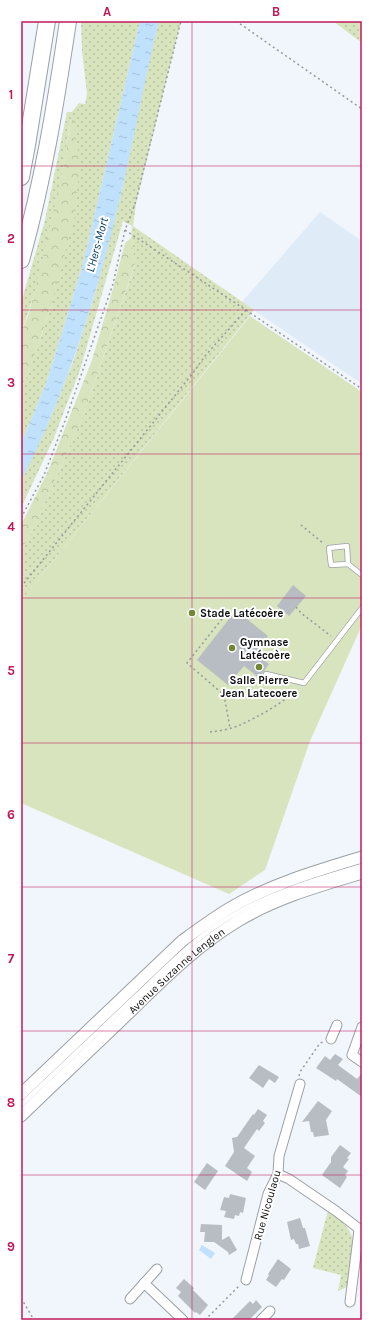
<svg xmlns="http://www.w3.org/2000/svg" width="383" height="1341" font-family="Karla,sans-serif">
  <defs>
    <pattern id="grass-dots" width="8" height="8" patternUnits="userSpaceOnUse"><rect width="8" height="8" fill="#d7e4bd"/><path d="M2 2h.1M6 6h.1" fill="none" stroke="#b7c2a1" stroke-width="1.8" stroke-linecap="round"/></pattern>
    <pattern id="forest-crowns" width="20" height="18" patternUnits="userSpaceOnUse"><rect width="20" height="18" fill="#d7e4bd"/><path d="M2 6a3 3 0 1 1 6 0M12 15a3 3 0 1 1 6 0" fill="none" stroke="#b7c2a1"/></pattern>
    <pattern id="water-ripples" width="26" height="14" patternUnits="userSpaceOnUse"><rect width="26" height="14" fill="#c0e1fe"/><path d="M2 4q2-2 4 0t4 0M15 11q2-2 4 0t4 0" fill="none" stroke="#a4c0d8"/></pattern>
  </defs>
  <rect width="100%" height="100%" fill="#f0f6fc"/>
  <!-- built -->
  <polygon fill="#dfebf6" points="320,212 362,241 362,384 242,302"/>
  <!-- grass -->
  <g fill="url(#grass-dots)">
    <path d="M81 21H140L83 264 47 381 21 444V389L29 370 51 307 72 114C68 130 67 148 64 165 53 220 41 280 21 333V303L45 220 67 112H72L79 103 85 104 87 94 82 51Z"/>
    <polygon points="159,21 181,21 136,204 133,226 254,310 21,601 21,552 36,523 83,416 135,265 131,238 132,226 123,221 80,370 53,440 21,508 21,482 49,421 73,362 95,294 122,190 148,64"/>
    <polygon points="333,21 362,21 362,43"/>
    <path d="M328 1210C339 1219 350 1226 353 1241L348 1285 345 1288 338 1291 341 1275 313 1268Z"/>
  </g>
  <!-- forest -->
  <g fill="url(#forest-crowns)">
    <polygon points="72,112 80,163 75,214 51,307 29,370 21,389 21,333 29,313 41,266 64,164"/>
    <polygon points="131,238 135,264 83,416 36,523 21,552 21,525 48,471 92,360 111,296 125,243"/>
  </g>
  <!-- garden -->
  <polygon fill="#d7e4bd" points="250,316 362,392 362,625 310,741 265,870 229,894 21,803 21,601"/>
  <!-- water -->
  <g fill="url(#water-ripples)">
    <path d="M140 21H159C145 77 135 134 122 190 104 268 81 347 49 421 41 442 30 462 21 482V444L47 381 83 264Z"/>
    <polygon points="202,1245 215,1253 211,1259 199,1250"/>
  </g>
  <!-- building -->
  <g fill="#b7bdc2">
    <polygon points="293,585 306,596 289,616 277,606"/>
    <polygon points="236,610 268,636 254,653 269,664 259,678 244,666 228,685 197,660"/>
    <polygon points="335,1054 343,1059 338,1065 357,1079 362,1073 362,1097 337,1079 336,1081 316,1068 325,1056 330,1060"/>
    <polygon points="259,1065 279,1077 275,1083 269,1079 263,1088 249,1078"/>
    <polygon points="318,1101 332,1111 326,1120 329,1135 314,1137 313,1132 311,1132 309,1121 302,1122"/>
    <polygon points="258,1109 267,1115 263,1121 265,1123 259,1131 257,1129 244,1148 255,1156 247,1168 252,1172 247,1181 225,1166 234,1152 232,1138 237,1137 253,1114 254,1115"/>
    <polygon points="340,1145 351,1153 347,1158 349,1159 343,1167 348,1171 345,1175 347,1177 340,1188 322,1175 331,1162 331,1157"/>
    <polygon points="207,1163 218,1171 205,1190 194,1182"/>
    <polygon points="230,1194 246,1198 243,1213 240,1212 239,1216 235,1215 234,1219 224,1217 226,1211 220,1210 224,1197 229,1198"/>
    <polygon points="300,1218 303,1228 305,1228 310,1246 299,1249 298,1244 296,1244 294,1239 291,1240 287,1222"/>
    <polygon points="201,1224 222,1225 222,1240 229,1236 237,1250 229,1255 228,1252 214,1242 204,1242 205,1232 200,1232"/>
    <polygon points="278,1259 291,1269 284,1280 282,1279 276,1287 266,1280 269,1275 268,1274"/>
    <polygon points="184,1279 194,1288 193,1290 208,1305 200,1315 196,1312 195,1313 178,1296 181,1292 176,1288"/>
    <polygon points="256,1300 262,1307 249,1320 231,1320 250,1301 253,1304"/>
  </g>
  <g fill="none" stroke-linecap="round" stroke-linejoin="round">
    <!-- service casing -->
    <g stroke="#9ba0a5" stroke-width="6">
      <g id="service">
        <polygon points="347,546 348,564 331,565 329,548"/>
        <polyline points="348,564 362,575"/>
        <polyline points="266,674 304,683 362,608"/>
        <path d="M21 1105C59 1069 97 1033 135 997 167 967 197 935 235 914 275 891 318 879 362 866"/>
      </g>
    </g>
    <!-- minor casing -->
    <g stroke="#9ba0a5" stroke-width="11">
      <g id="minor">
        <polyline points="362,1027 352,1055 362,1062"/>
        <polyline points="331,1039 337,1025"/>
        <polyline points="278,1174 289,1179 336,1211 362,1231"/>
        <polyline points="246,1280 268,1194 278,1174 279,1156 300,1084"/>
        <polyline points="144,1283 183,1320"/>
        <polyline points="130,1299 157,1269"/>
        <polyline points="350,1302 359,1230"/>
        <polyline points="261,1320 270,1311"/>
      </g>
    </g>
    <!-- tertiary casing -->
    <g stroke="#9ba0a5" stroke-width="13">
      <g id="tertiary">
        <path d="M21 1094 182 941C197 930 213 918 230 908 271 884 316 871 362 857"/>
        <path id="s1" d="M21 1116C58 1080 96 1045 133 1009 166 977 198 945 238 921 276 898 319 886 362 873"/>
      </g>
    </g>
    <!-- motorway casing -->
    <g stroke="#9ba0a5" stroke-width="18">
      <g id="motorway">
        <polyline points="21,177 27,145 47,21"/>
        <path d="M21 260C43 182 56 102 68 21"/>
      </g>
    </g>
    <!-- path -->
    <g stroke="#95999d" stroke-width="1.5" stroke-dasharray="2 3" stroke-linecap="butt">
      <polyline points="236,21 362,109"/>
      <polyline points="125,230 246,310 362,389"/>
      <polyline points="21,518 44,475 65,421 113,284 125,230 135,204 181,21"/>
      <polyline points="301,525 323,543"/>
      <polyline points="21,587 193,373 205,356 246,310"/>
      <polyline points="296,607 301,613 331,636"/>
      <polyline points="222,619 187,663 224,695 230,728"/>
      <path d="M210 732C220 731 231 729 240 725 256 718 287 701 298 688"/>
      <polyline points="299,1076 300,1072 320,1043 323,1042"/>
      <polyline points="21,1298 34,1320"/>
      <polyline points="205,1320 239,1286"/>
    </g>
    <!-- service -->
    <use href="#service" stroke="#fff" stroke-width="4.5"/>
    <!-- minor -->
    <use href="#minor" stroke="#fff" stroke-width="9"/>
    <!-- tertiary -->
    <use href="#tertiary" stroke="#fff" stroke-width="11"/>
    <!-- motorway -->
    <use href="#motorway" stroke="#fff" stroke-width="16"/>
  </g>
  <!-- grid -->
  <path fill="none" stroke="#c2185b" stroke-width="1" stroke-opacity="0.55" d="M192 21V1320M21 166H362M21 310H362M21 454H362M21 598H362M21 743H362M21 887H362M21 1031H362M21 1175H362"/>
  <!-- markers -->
  <g fill="#718637" stroke="#fff" stroke-width="1.5">
    <circle cx="192" cy="613" r="4"/>
    <circle cx="232" cy="648" r="4"/>
    <circle cx="259" cy="667" r="4"/>
  </g>
  <g text-anchor="middle" stroke-width="4" stroke-linejoin="round" paint-order="stroke">
    <!-- poi labels -->
    <g font-size="11" font-weight="bold" fill="#0a0b0d" stroke="#fff" text-anchor="start">
      <text x="200" y="617">Stade Latécoère</text>
      <text x="240" y="646">Gymnase<tspan x="240" dy="13">Latécoère</tspan></text>
      <text x="259" y="684" text-anchor="middle">Salle Pierre<tspan x="259" dy="13">Jean Latecoere</tspan></text>
    </g>
    <!-- street labels -->
    <g font-size="11" fill="#0a0b0d" stroke="#fff">
      <text dy="4" stroke="none"><textPath href="#s1" startOffset="213">Avenue Suzanne Lenglen</textPath></text>
      <text transform="translate(267 1205) rotate(-74)" y="4">Rue Nicoulaou</text>
    </g>
    <!-- water labels -->
    <g font-size="12" font-style="italic" fill="#053d62" stroke="#fff">
      <text transform="translate(97 245) rotate(-75)" y="4">L'Hers-Mort</text>
    </g>
  </g>
  <!-- border -->
  <rect width="383" height="1341" fill="none" stroke="#ffffff" stroke-width="44"/>
  <rect x="22" y="22" width="339" height="1297" fill="none" stroke="#c2185b" stroke-width="1.5"/>
  <g font-size="13" text-anchor="middle" font-weight="bold" fill="#c2185b">
    <text x="107" y="16">A</text>
    <text x="276" y="16">B</text>
    <text x="11" y="99">1</text>
    <text x="11" y="243">2</text>
    <text x="11" y="387">3</text>
    <text x="11" y="531">4</text>
    <text x="11" y="675">5</text>
    <text x="11" y="819">6</text>
    <text x="11" y="963">7</text>
    <text x="11" y="1107">8</text>
    <text x="11" y="1251">9</text>
  </g>
</svg>
